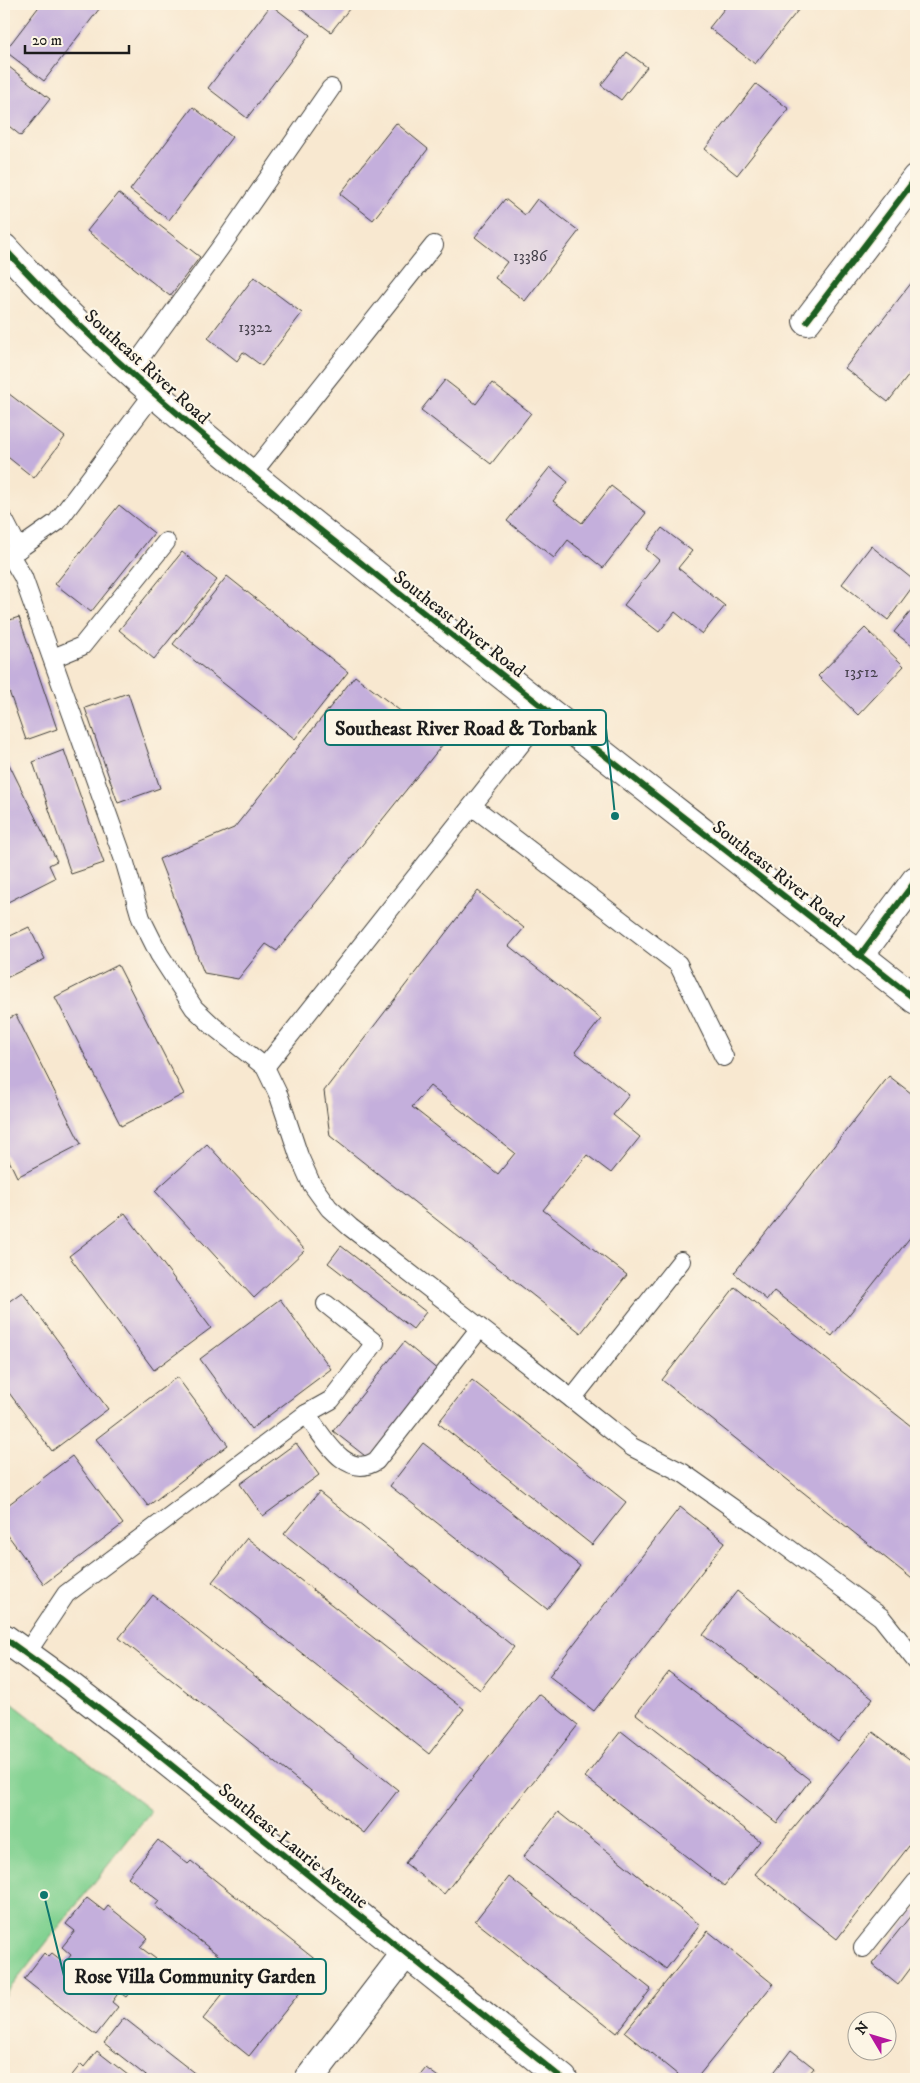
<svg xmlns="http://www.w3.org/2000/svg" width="920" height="2083" font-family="'IM FELL DW Pica',serif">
  <rect width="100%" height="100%" fill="#fcf5e5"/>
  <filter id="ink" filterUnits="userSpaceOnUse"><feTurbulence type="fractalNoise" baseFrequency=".02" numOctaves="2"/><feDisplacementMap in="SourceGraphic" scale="10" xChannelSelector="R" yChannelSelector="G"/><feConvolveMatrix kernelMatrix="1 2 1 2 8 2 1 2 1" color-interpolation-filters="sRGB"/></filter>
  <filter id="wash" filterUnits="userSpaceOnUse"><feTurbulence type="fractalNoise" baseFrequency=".0096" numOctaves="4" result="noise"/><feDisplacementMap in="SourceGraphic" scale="20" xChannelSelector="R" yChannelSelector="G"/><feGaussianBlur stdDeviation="1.12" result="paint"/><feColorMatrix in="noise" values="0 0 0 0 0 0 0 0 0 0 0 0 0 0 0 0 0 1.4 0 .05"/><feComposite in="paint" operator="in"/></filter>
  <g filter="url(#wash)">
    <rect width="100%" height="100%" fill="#f8e8d0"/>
    <!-- green -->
    <polygon fill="#83d292" stroke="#507757" points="4,1697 151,1811 4,1996"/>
    <g id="blocks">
      <!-- building -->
      <g fill="#c4afdc" fill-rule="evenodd">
        <polygon points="41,4 103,4 44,81 5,51"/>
        <polygon points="294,4 353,4 331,32"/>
        <polygon points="728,4 803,4 755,64 709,28"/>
        <polygon points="271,5 310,35 247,118 208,88"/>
        <polygon points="627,52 647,67 621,100 601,85"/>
        <polygon points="4,63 50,99 21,136 4,122"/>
        <polygon points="756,84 789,109 737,175 705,149"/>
        <polygon points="193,107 232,137 169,220 130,190"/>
        <polygon points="396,123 428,149 373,220 340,194"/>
        <polygon points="118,193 200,257 170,296 87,231"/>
        <polygon points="505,199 525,215 537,199 579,231 525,301 495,278 507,262 475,237"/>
        <polygon points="254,277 302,313 262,366 243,352 237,361 208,338"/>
        <polygon points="916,277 916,366 888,402 845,368"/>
        <polygon points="445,380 476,404 492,383 531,413 491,464 421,410"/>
        <polygon points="4,390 65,437 34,478 4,454"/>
        <polygon points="550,467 568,482 553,501 582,523 611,486 646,513 603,568 568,540 554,558 507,521"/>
        <polygon points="119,505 154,533 91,612 55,584"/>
        <polygon points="662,528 692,551 678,568 725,606 702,634 675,612 659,632 624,605 659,560 646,549"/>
        <polygon points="871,546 916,582 888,620 842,584"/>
        <polygon points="182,552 217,580 154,659 119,630"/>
        <polygon points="227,576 348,672 295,739 173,644"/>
        <polygon points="916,605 916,649 894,632"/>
        <polygon points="19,617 57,729 26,740 4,677 4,622"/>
        <polygon points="865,628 904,666 858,715 818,676"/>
        <polygon points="355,676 443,744 277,951 266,944 238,979 204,973 159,859 234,828"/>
        <polygon points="128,693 160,788 118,803 85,708"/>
        <polygon points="64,750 104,863 71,874 33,762"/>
        <polygon points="9,764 57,861 49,865 55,878 4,904 4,766"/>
        <path d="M478 891 524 928 509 946 601 1019 575 1052 629 1095 613 1115 640 1137 611 1173 587 1155 543 1210 627 1275 581 1333 330 1136 324 1091ZM430 1086 515 1153 498 1174 412 1107Z"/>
        <polygon points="29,927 45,959 4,979 4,939"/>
        <polygon points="118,965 184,1094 121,1126 55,997"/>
        <polygon points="16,1015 81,1144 17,1177 4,1150 4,1021"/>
        <polygon points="889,1076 916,1097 916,1230 832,1336 774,1291 767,1300 734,1273"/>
        <polygon points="207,1144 305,1250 254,1298 155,1191"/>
        <polygon points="125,1213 211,1328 154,1370 69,1256"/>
        <polygon points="341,1246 426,1312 413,1329 328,1263"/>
        <polygon points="735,1287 916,1430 916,1582 662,1380"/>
        <polygon points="22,1292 108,1409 52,1451 4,1386 4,1305"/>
        <polygon points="280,1299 331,1369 251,1429 200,1359"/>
        <polygon points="404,1342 439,1371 369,1459 333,1431"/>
        <polygon points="177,1377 228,1445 148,1506 96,1439"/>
        <polygon points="472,1380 626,1502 592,1545 438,1423"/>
        <polygon points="296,1443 319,1475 263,1516 240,1484"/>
        <polygon points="423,1443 580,1566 547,1609 390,1486"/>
        <polygon points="72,1456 123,1524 44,1584 4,1530 4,1508"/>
        <polygon points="319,1492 514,1647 480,1690 284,1534"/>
        <polygon points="680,1507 725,1542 594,1711 549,1676"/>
        <polygon points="247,1538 464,1709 429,1754 212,1582"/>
        <polygon points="737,1591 873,1698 838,1742 703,1635"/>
        <polygon points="153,1595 398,1790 364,1833 119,1638"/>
        <polygon points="669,1672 810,1780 777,1823 636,1714"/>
        <polygon points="539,1694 578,1725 444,1894 405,1863"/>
        <polygon points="621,1731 760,1841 724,1886 585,1777"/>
        <polygon points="873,1732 916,1764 916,1837 837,1939 755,1874"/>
        <polygon points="558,1812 700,1925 666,1969 523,1857"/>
        <polygon points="158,1840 188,1864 191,1861 322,1965 249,2056 203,2019 240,1972 155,1906 159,1901 128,1877"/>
        <polygon points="509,1877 651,1989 617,2033 475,1921"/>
        <polygon points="87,1898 104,1911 108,1906 148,1938 140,1947 156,1959 126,1997 119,1992 112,2002 118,2007 96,2035 24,1979 44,1953 48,1957 52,1953 65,1963 71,1955 62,1947 75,1931 66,1924"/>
        <polygon points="916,1909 916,1961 898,1985 872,1964"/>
        <polygon points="708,1931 773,1984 696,2079 683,2079 625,2032"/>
        <polygon points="124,2018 202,2079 150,2079 104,2043"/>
        <polygon points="791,2050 814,2068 805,2079 769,2079"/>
        <polygon points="97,2051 133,2079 69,2079 81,2064 84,2067"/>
        <polygon points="426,2068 441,2079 417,2079"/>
      </g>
    </g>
  </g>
  <g filter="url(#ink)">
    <use href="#blocks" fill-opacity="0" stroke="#3d3b37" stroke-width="1"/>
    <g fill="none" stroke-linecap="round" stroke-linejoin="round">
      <!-- lane casing -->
      <g stroke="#3d3b37" stroke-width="20">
        <g id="lane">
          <polyline points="130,372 220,248 331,88"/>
          <polyline points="251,475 434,245"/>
          <polyline points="4,520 19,549"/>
          <polyline points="10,555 23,577 125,863 141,918 159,954 194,1008 213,1026 265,1067 279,1096 299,1156 311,1183 329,1208 350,1227 572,1399 632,1447 683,1473 768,1533 881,1617 916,1661"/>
          <polyline points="4,557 10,555 57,522 154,393"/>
          <polyline points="53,658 82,646 166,542"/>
          <polyline points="472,806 678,964 724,1057"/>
          <polyline points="265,1067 547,711"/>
          <polyline points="572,1399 681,1261"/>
          <path d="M306 1414C322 1434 345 1481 376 1461L480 1328"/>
          <polyline points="26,1654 66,1594 306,1414 331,1400 375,1343 326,1304"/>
          <polyline points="863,1948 916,1882"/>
        </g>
      </g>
      <!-- street casing -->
      <g stroke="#3d3b37" stroke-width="30">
        <g id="street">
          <polyline points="807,321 916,178"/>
          <polyline points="860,955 916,880"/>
          <polyline points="4,1638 61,1679 130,1732 563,2079"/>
          <polyline points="309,2079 405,1954"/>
        </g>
      </g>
      <!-- secondary casing -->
      <g stroke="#3d3b37" stroke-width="30">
        <path id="secondary" d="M4 248C112 367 240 466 365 566 547 712 733 855 916 1000"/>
      </g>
      <!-- lane -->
      <use href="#lane" stroke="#fff" stroke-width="18"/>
      <!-- street -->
      <use href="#street" stroke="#fff" stroke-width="28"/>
      <!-- secondary -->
      <use href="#secondary" stroke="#fff" stroke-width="28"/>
      <!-- cycleway casing -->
      <g stroke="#fcf5e5" stroke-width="9">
        <g id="cycleway">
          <path d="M4 248C112 367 240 466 365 566 547 712 733 855 916 1000"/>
          <polyline points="807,321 916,178"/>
          <polyline points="860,955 916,880"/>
          <polyline points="4,1638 61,1679 130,1732 563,2079"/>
        </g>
      </g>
      <!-- cycleway -->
      <use href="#cycleway" stroke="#1b5e20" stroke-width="6"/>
    </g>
  </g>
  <g text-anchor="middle" stroke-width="4.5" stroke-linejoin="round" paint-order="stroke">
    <!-- number labels -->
    <g font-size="16" fill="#46414c">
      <text x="530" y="261">13386</text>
      <text x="255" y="332">13322</text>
      <text x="861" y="677">13512</text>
    </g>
    <!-- street labels -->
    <g font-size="19" fill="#1c1c1c" stroke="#fcf5e5">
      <text transform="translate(148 366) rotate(42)" y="7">Southeast River Road</text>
      <text transform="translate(460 623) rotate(38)" y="7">Southeast River Road</text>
      <text transform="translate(779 873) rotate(38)" y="7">Southeast River Road</text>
      <text transform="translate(294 1845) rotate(39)" y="7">Southeast Laurie Avenue</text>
    </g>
  </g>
  <!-- callouts -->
  <path fill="none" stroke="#0f766e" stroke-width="2" d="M615 816L606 728M44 1895L64 1976"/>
  <g fill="#0f766e" stroke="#fcf5e5" stroke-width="2">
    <circle cx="615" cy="816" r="5"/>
    <circle cx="44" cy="1895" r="5"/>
  </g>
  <g fill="#fcf5e5" stroke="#0f766e" stroke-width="2">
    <rect x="325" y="710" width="281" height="35" rx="5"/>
    <rect x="64" y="1959" width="262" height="35" rx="5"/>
  </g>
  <g font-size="20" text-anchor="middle" font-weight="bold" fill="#1c1c1c">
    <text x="466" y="735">Southeast River Road &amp; Torbank</text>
    <text x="195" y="1983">Rose Villa Community Garden</text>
  </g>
  <!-- margin -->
  <rect width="920" height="2083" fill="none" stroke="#fcf5e5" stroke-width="20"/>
  <!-- north arrow -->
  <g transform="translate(872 2036) rotate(308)"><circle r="24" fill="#fcf5e5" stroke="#a29e95"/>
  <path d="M0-4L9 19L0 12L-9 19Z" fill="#b5179e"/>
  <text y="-8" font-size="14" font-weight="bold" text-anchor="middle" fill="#1c1c1c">N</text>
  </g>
  <!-- scale -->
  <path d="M25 45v8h104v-8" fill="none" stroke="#1c1c1c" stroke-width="2.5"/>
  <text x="32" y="45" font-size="15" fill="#1c1c1c" stroke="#fcf5e5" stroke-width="4" paint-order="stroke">20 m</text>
</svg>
